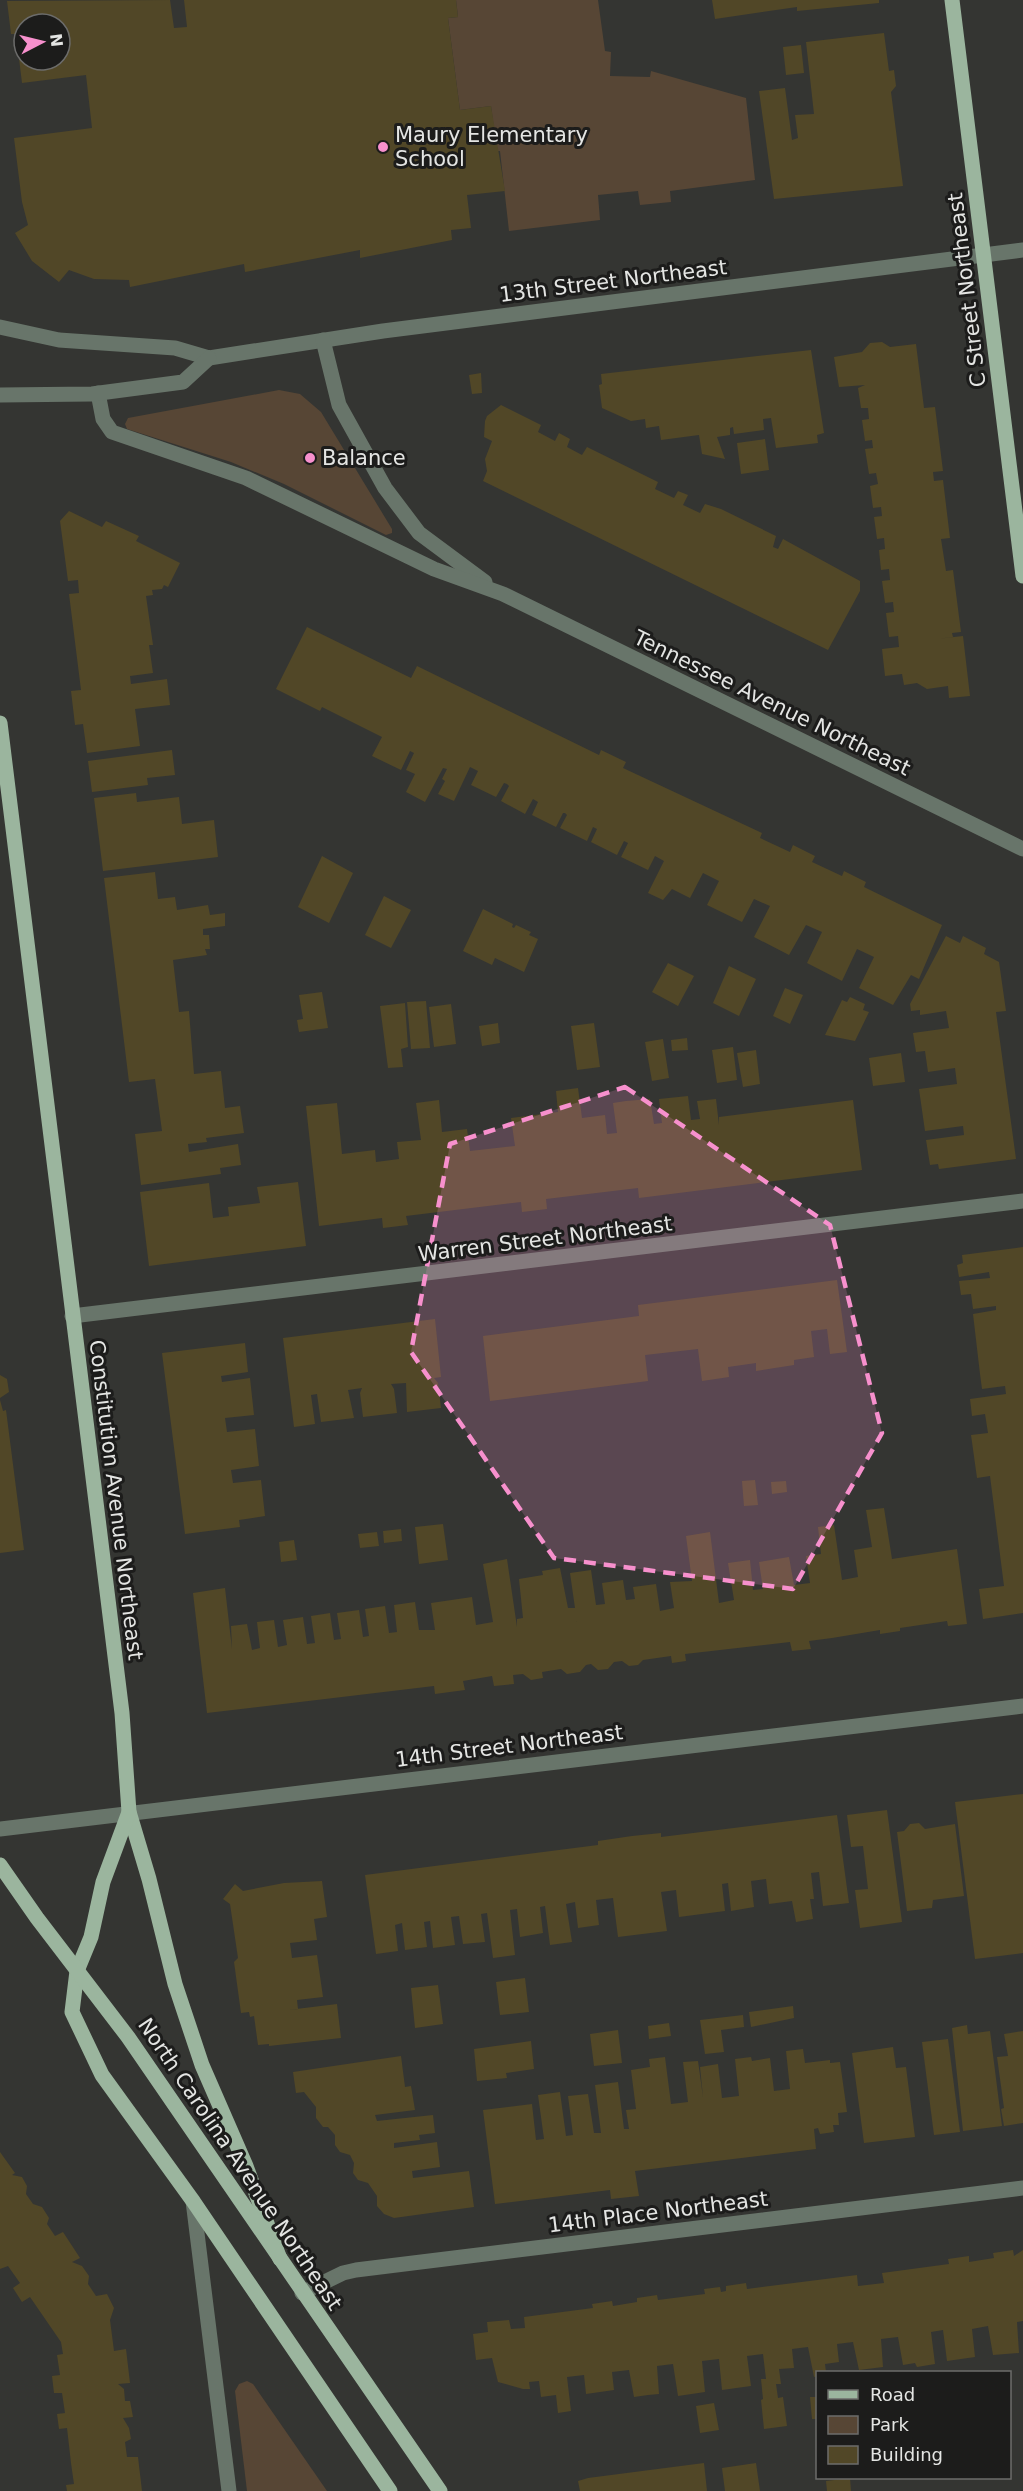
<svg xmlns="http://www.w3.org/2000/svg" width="1023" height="2491" font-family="'DejaVu Sans',sans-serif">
  <rect width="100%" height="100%" fill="#343532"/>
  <!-- green -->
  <g fill="#574635">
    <polygon points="456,0 598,0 605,51 611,52 610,76 650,77 651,71 746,98 755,180 670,191 671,202 640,205 638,191 598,195 600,220 509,231 500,151 497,151 491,106 460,110 448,18 458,17"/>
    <polygon points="279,390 300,394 321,412 392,529 392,533 386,535 284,484 231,462 127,429 125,424 128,418"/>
    <polygon points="247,2381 253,2384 327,2491 247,2491 235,2391 239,2384"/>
  </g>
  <!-- building -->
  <g fill="#514727" fill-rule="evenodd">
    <path d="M170 0 174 28 187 27 184 0H456L458 17 448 18 460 110 491 106 505 191 467 195 471 228 451 230 452 240 360 258V250L245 272 244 264 130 287 129 280 94 279 69 270 59 282 32 261 15 233 28 225 22 202 14 138 92 128 86 75 22 83 16 34H11L7 1ZM24 24H60V60H24Z"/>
    <polygon points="712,0 879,0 879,3 797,11 797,7 715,19"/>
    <polygon points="884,33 889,71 894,70 896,86 891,92 903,186 774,199 759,91 785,88 792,140 798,138 795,115 814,114 806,42"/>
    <polygon points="801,45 804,73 786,75 783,47"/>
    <polygon points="882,342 890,347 916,344 924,408 935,407 943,471 933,472 934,481 943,480 950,538 941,539 946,571 953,570 961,632 952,633 953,637 936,639 963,636 970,696 949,698 948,686 927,689 917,683 904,685 902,674 885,676 882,649 899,647 898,636 889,637 886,613 894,612 893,602 885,603 882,581 890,580 889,569 881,570 879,550 885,549 884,538 877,539 874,517 882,516 881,507 873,508 870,486 878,484 876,473 869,474 865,449 873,448 872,440 865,441 862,420 869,419 868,408 861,408 858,388 865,385 839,387 834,357 862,352 870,343"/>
    <polygon points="811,350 824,433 817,435 818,443 776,448 771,418 763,419 764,430 734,434 733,427 730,428 730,435 717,437 725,459 702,454 699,435 661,440 659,426 646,428 645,419 631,421 602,408 599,385 602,384 601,374"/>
    <polygon points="481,373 482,393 472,394 469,375"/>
    <polygon points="501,405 541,425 538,432 555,441 559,433 570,439 567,447 582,455 587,447 658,482 655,489 674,498 678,491 688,495 683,505 700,513 705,504 721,509 776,536 773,547 778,549 783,539 860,581 860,591 828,650 483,481 487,471 485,459 492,441 484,437 485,421 487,416"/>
    <polygon points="765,439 769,470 741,474 737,443"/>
    <polygon points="69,511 102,527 106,521 139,536 136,541 180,563 168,587 164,585 162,589 152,590 153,595 146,596 153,645 149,645 153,673 130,676 131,684 167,679 170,705 135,709 140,746 87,753 83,724 75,725 71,691 81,690 69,594 79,593 78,580 68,581 60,521"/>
    <polygon points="307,627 411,678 417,666 599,755 601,750 626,762 623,768 762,833 760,838 790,852 793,845 815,856 812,862 842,876 844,871 866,882 864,887 866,888 942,925 919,979 911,975 893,1005 859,988 874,957 857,949 842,981 807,963 822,932 806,925 789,955 754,937 770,906 754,899 742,922 707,905 719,881 703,873 690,898 672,889 663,900 648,893 664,861 655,856 648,870 621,857 628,843 624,841 617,855 591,842 597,829 593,827 587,841 560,828 567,815 565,813 563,813 556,827 532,815 538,802 533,799 525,814 501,801 509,786 507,784 504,783 496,797 471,785 478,771 470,767 454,801 438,794 445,781 442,779 447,769 443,768 425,802 406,792 415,774 406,770 414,753 410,751 401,770 372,756 382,737 322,707 320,711 276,689"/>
    <polygon points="172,750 175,775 147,778 148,785 92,792 88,761"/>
    <polygon points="136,793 137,802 179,797 182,824 214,820 218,857 103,871 94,798"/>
    <polygon points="322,856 353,873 329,923 298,907"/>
    <polygon points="155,872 158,899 175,897 177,910 208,905 210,915 225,913 225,926 203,929 203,935 209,935 210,949 205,949 207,955 173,960 179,1012 189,1011 194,1074 221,1071 225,1108 240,1106 244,1133 206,1138 207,1142 188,1144 189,1152 238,1144 241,1165 220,1168 221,1174 141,1185 135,1134 162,1131 155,1079 129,1082 104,878"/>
    <polygon points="384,896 411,910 391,948 365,935"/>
    <polygon points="483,909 513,924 512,927 514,928 516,925 531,932 529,935 538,939 524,972 495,958 492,965 463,951"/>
    <polygon points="946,936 960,943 963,936 986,948 984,954 999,962 1006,1011 996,1012 1016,1159 939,1169 938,1164 930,1165 926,1140 964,1135 963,1126 925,1131 919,1089 957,1084 955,1068 928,1072 925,1051 916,1052 913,1033 949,1028 946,1011 920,1015 920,1010 911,1011 910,1004"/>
    <polygon points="668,963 694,976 678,1006 652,992"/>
    <polygon points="729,966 756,979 739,1016 713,1003"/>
    <polygon points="785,988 803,995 790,1024 773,1016"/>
    <polygon points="322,992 328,1028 299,1032 297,1020 303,1019 299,995"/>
    <polygon points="850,997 865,1004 863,1010 869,1012 855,1041 825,1035 842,1000 847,1002"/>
    <polygon points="426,1001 430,1048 411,1049 407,1002"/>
    <polygon points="405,1003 408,1047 401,1049 403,1067 388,1068 380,1006"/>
    <polygon points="451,1004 456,1044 434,1047 429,1007"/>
    <polygon points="498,1023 500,1043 482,1046 479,1026"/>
    <polygon points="594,1023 600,1067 577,1070 571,1026"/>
    <polygon points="687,1038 688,1050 672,1051 671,1040"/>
    <polygon points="663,1039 669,1078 652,1081 645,1042"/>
    <polygon points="733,1047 737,1080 717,1083 712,1050"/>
    <polygon points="756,1050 760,1084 743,1087 737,1053"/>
    <polygon points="901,1053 905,1082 873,1086 869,1058"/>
    <polygon points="578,1088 582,1118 605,1115 607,1134 617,1133 613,1103 626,1101 650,1099 654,1124 662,1123 659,1099 688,1096 691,1120 700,1119 697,1101 716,1099 719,1125 719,1117 853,1100 862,1170 639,1198 638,1188 546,1199 547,1209 522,1212 521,1202 406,1216 408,1225 383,1228 382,1218 319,1226 306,1106 337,1103 342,1154 375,1150 376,1162 399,1159 397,1142 421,1140 416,1103 439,1100 442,1132 467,1129 470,1151 515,1146 511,1118 558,1112 556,1091"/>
    <polygon points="298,1182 306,1246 149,1266 140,1192 209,1183 213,1218 229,1216 228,1207 260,1203 257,1187"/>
    <polygon points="1023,1247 1023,1613 983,1619 979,1589 1004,1586 990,1476 977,1478 971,1435 988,1433 985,1414 972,1416 970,1399 1006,1394 1005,1386 982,1389 980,1374 973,1314 996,1310 996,1306 973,1309 971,1294 961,1295 959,1281 990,1278 989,1272 959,1277 957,1265 963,1263 962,1255"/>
    <polygon points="837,1280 847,1352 830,1354 827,1329 811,1331 814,1357 794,1360 794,1365 756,1371 756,1363 728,1367 729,1377 702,1381 698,1349 645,1355 648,1381 490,1401 483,1336 639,1316 638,1305"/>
    <polygon points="435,1319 441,1377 434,1378 438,1383 441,1408 407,1412 406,1383 391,1384 394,1389 397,1413 363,1417 360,1393 362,1388 348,1390 354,1418 321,1422 317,1394 311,1395 315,1424 294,1427 283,1338"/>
    <polygon points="245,1343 248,1372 221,1376 222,1382 250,1378 254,1415 225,1418 227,1432 255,1429 259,1466 231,1470 233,1483 261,1480 265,1516 239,1520 240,1527 185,1534 162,1353"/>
    <polygon points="0,1375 7,1379 9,1392 0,1398"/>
    <polygon points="0,1400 3,1411 6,1410 24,1550 0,1553"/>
    <polygon points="755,1480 758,1505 744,1506 742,1481"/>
    <polygon points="786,1481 787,1492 772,1494 771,1482"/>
    <polygon points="884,1508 892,1559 957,1549 967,1624 948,1626 947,1621 900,1628 900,1631 880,1634 880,1630 832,1638 809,1641 811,1649 792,1651 790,1642 685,1654 686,1661 672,1663 671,1656 643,1660 638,1665 629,1666 622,1661 614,1662 608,1669 598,1670 591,1664 586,1665 580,1672 567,1674 561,1669 542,1672 543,1678 531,1680 523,1674 513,1675 514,1684 494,1686 492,1676 463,1681 465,1690 435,1694 434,1686 207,1713 193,1593 225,1588 232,1649 231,1626 247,1624 252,1650 260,1648 257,1622 274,1620 278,1647 287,1645 283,1620 303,1617 307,1644 315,1643 311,1616 330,1613 334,1640 341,1639 337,1613 359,1610 363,1637 369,1636 365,1609 385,1606 389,1633 397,1632 394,1605 415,1602 419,1630 435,1630 431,1603 472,1597 476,1625 493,1622 483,1564 507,1559 517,1627 517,1619 523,1618 519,1579 543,1575 542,1571 560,1568 568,1608 575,1608 577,1622 570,1573 591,1570 596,1605 605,1604 602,1583 623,1580 626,1600 635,1599 633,1587 656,1584 660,1611 674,1608 670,1582 692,1581 686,1536 710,1532 719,1603 734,1600 728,1563 750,1560 753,1590 763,1589 759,1562 789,1557 794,1585 810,1583 806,1556 821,1554 818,1527 834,1525 842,1580 858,1577 854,1550 872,1547 866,1510"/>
    <polygon points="443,1524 448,1560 419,1564 415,1527"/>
    <polygon points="401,1529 402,1541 384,1543 383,1531"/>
    <polygon points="377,1532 379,1546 360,1548 358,1534"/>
    <polygon points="294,1540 297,1560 281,1562 279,1542"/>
    <polygon points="1023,1794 1023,1953 975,1959 955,1802"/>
    <polygon points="887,1810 902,1922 860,1928 855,1890 868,1889 863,1846 851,1847 847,1815"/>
    <polygon points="837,1815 849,1903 823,1906 819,1872 811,1873 814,1899 810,1899 813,1919 796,1922 792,1901 769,1904 766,1879 751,1881 754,1907 731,1911 728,1883 722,1884 725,1911 679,1917 676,1890 661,1892 667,1931 618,1937 613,1898 596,1900 599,1925 578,1928 575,1902 566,1904 572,1942 550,1945 545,1906 540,1907 543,1933 520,1937 517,1909 510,1910 515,1955 493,1958 487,1913 481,1914 485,1942 463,1944 459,1916 451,1917 455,1945 433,1948 430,1921 424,1922 427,1947 405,1950 402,1923 395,1925 398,1951 376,1954 365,1875 598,1845 598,1841 632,1836 661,1833 661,1837"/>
    <polygon points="919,1823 925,1829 955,1824 964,1896 933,1900 932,1908 907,1911 897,1832 904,1831 910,1824"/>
    <polygon points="322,1881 327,1917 314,1919 317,1940 290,1943 292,1958 317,1955 323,1997 297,2000 298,2009 288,2010 337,2004 341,2038 269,2046 269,2044 258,2045 254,2016 250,2017 249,2012 241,2013 234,1962 238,1958 230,1904 223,1899 235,1884 243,1891 284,1883"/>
    <polygon points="525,1978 529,2012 500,2015 496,1982"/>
    <polygon points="438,1985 443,2024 415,2028 411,1988"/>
    <polygon points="793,2006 794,2018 751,2027 749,2012"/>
    <polygon points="743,2015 744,2027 721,2030 724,2052 705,2054 700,2020"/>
    <polygon points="669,2023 671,2036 649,2039 648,2026"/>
    <polygon points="967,2025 968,2034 990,2031 1002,2126 963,2131 952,2028"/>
    <polygon points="618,2030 622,2063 594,2066 590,2034"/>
    <polygon points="1023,2031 1023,2123 1004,2126 1001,2109 1004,2108 997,2057 1008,2056 1004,2034"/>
    <polygon points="948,2039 960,2132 934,2135 922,2042"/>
    <polygon points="531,2041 534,2069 506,2073 507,2078 477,2081 474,2049"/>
    <polygon points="893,2047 896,2068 906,2067 915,2137 864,2143 852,2053"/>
    <polygon points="803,2049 805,2063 830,2060 830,2063 840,2062 847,2112 838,2113 839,2125 833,2125 834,2132 820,2134 818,2128 814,2129 816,2149 635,2171 639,2196 611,2199 610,2190 495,2204 483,2110 532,2104 536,2140 544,2139 538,2095 560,2092 566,2136 573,2135 568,2096 588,2094 594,2133 601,2133 595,2085 618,2082 624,2129 629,2129 626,2110 636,2109 631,2070 650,2067 649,2059 665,2057 671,2104 688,2102 683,2062 698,2061 703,2097 700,2067 718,2064 722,2098 739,2096 735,2059 751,2057 752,2061 770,2058 774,2091 790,2089 786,2051"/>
    <polygon points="401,2056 405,2087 411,2086 415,2110 375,2115 377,2121 433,2115 435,2133 419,2135 420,2140 394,2143 394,2148 437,2142 440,2167 412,2171 413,2178 469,2171 474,2207 394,2218 384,2214 377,2206 377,2196 368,2183 358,2180 353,2173 354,2163 350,2155 340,2152 335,2145 335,2135 328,2127 323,2127 316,2118 316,2107 304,2092 296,2093 293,2072"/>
    <polygon points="0,2152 15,2173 12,2175 22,2177 27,2186 26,2194 33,2204 42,2207 49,2218 47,2224 55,2236 63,2232 80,2258 72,2262 82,2266 89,2276 88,2284 96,2296 107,2294 114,2308 110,2320 114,2351 126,2349 130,2383 118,2384 124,2389 125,2401 130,2401 133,2417 123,2418 129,2428 131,2439 125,2442 127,2457 138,2457 142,2491 67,2491 66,2485 74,2484 71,2463 67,2428 59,2429 57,2414 65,2413 62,2393 54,2393 52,2376 60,2375 57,2355 63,2354 61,2342 30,2297 22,2302 13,2288 20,2283 8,2266 0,2269"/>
    <polygon points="1013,2250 1014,2256 1023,2250 1023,2321 1017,2322 1019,2353 993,2355 988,2326 972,2329 975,2357 947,2361 943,2330 931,2332 935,2364 917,2367 915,2363 903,2365 898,2337 881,2339 883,2367 859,2370 853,2342 837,2344 839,2362 825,2364 826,2372 818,2372 818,2376 814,2377 808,2347 792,2349 794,2368 779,2369 781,2384 776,2384 778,2398 783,2397 787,2426 764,2429 761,2400 763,2399 761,2379 766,2379 763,2354 747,2356 751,2386 722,2390 719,2359 702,2361 705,2392 678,2396 673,2364 657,2366 659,2394 648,2395 634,2397 629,2370 612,2372 614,2390 586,2394 584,2375 567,2377 571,2411 558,2413 556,2395 541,2397 539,2381 529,2382 530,2389 523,2389 498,2382 492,2358 476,2360 473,2334 488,2332 487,2322 509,2320 511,2329 525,2328 524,2317 593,2308 592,2304 612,2301 613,2306 637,2302 637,2298 657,2295 658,2300 705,2294 704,2289 720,2287 721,2292 726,2291 726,2286 746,2283 747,2289 857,2275 858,2286 884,2283 882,2273 949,2264 948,2259 969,2256 969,2262 994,2258 993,2253"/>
    <polygon points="810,2397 818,2397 818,2419 812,2419"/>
    <polygon points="714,2403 719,2430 700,2433 696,2406"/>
    <polygon points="704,2463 707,2491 580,2491 578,2481 588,2478"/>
    <polygon points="756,2463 760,2491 725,2491 722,2468"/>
    <polygon points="850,2478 851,2491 827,2491 826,2481"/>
  </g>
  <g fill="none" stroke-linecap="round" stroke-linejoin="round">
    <!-- minor -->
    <g stroke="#68756a" stroke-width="15">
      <polyline points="0,327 59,340 175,348 209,358 383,331 1023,250"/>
      <polyline points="323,340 339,405 385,488 419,533 485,582"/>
      <polyline points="98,393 103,419 112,432 246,478 434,569 503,594 1023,849"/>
      <polyline points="0,395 92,394 183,382 209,358"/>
      <polyline points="72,1316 1023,1201"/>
      <polyline points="0,1829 1023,1706"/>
      <polyline points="193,2201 229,2491"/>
      <polyline points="302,2293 343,2273 356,2270 1023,2188"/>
    </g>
    <!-- major -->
    <g stroke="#9bb59e" stroke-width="15">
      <polyline points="952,0 1023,576"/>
      <polyline points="0,723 122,1713 129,1812 149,1879 175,1984 202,2065 246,2166 280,2259"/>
      <polyline points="129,1812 103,1882 91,1937 77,1971 72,2012 102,2075 193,2201 390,2491"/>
      <polyline points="0,1865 37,1918 128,2037 440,2491"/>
    </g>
  </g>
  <!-- marked area -->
  <path fill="#f790cd" fill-opacity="0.2" stroke="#f790cd" stroke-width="4.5" stroke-dasharray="12 8" stroke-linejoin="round" d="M625 1087 830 1225 882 1433 793 1589 554 1558 411 1352 450 1144Z"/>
  <!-- markers -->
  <g fill="#f790cd" stroke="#1c1c1b" stroke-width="2">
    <circle cx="383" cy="147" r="6"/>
    <circle cx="310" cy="458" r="6"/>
  </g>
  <g text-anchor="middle" stroke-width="6" stroke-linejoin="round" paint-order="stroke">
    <!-- poi labels -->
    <g font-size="21" fill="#e4e5e3" stroke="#1c1c1b" text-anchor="start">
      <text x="395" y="142">Maury Elementary<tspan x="395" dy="24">School</tspan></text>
      <text x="322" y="465">Balance</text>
    </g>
    <!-- street labels -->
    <g font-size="21" fill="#e4e5e3" stroke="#1c1c1b">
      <text transform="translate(613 281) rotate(-7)" y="7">13th Street Northeast</text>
      <text transform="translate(967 290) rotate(-97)" y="7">C Street Northeast</text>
      <text transform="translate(772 703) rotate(26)" y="7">Tennessee Avenue Northeast</text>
      <text transform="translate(545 1239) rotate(-7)" y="7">Warren Street Northeast</text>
      <text transform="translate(116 1500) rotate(83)" y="7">Constitution Avenue Northeast</text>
      <text transform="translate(509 1746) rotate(-7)" y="7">14th Street Northeast</text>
      <text transform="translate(240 2164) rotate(56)" y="7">North Carolina Avenue Northeast</text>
      <text transform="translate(658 2212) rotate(-7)" y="7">14th Place Northeast</text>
    </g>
  </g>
  <!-- legend -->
  <rect x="816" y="2371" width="195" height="108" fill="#1c1c1b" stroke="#6c6c6b" stroke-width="1.5"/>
  <rect x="828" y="2390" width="30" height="9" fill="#9bb59e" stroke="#6c6c6b" stroke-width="1.5"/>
  <text x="870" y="2401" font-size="18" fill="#e4e5e3">Road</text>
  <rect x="828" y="2416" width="30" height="18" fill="#574635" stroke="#6c6c6b" stroke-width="1.5"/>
  <text x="870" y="2431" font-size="18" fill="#e4e5e3">Park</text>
  <rect x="828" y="2446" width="30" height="18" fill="#514727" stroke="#6c6c6b" stroke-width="1.5"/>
  <text x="870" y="2461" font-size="18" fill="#e4e5e3">Building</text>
  <!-- north arrow -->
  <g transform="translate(42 42) rotate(83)"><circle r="28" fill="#1c1c1b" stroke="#6c6c6b" stroke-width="1.5"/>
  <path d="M0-4.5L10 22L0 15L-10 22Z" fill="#f790cd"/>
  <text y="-9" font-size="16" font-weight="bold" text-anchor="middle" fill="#e4e5e3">N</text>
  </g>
</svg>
